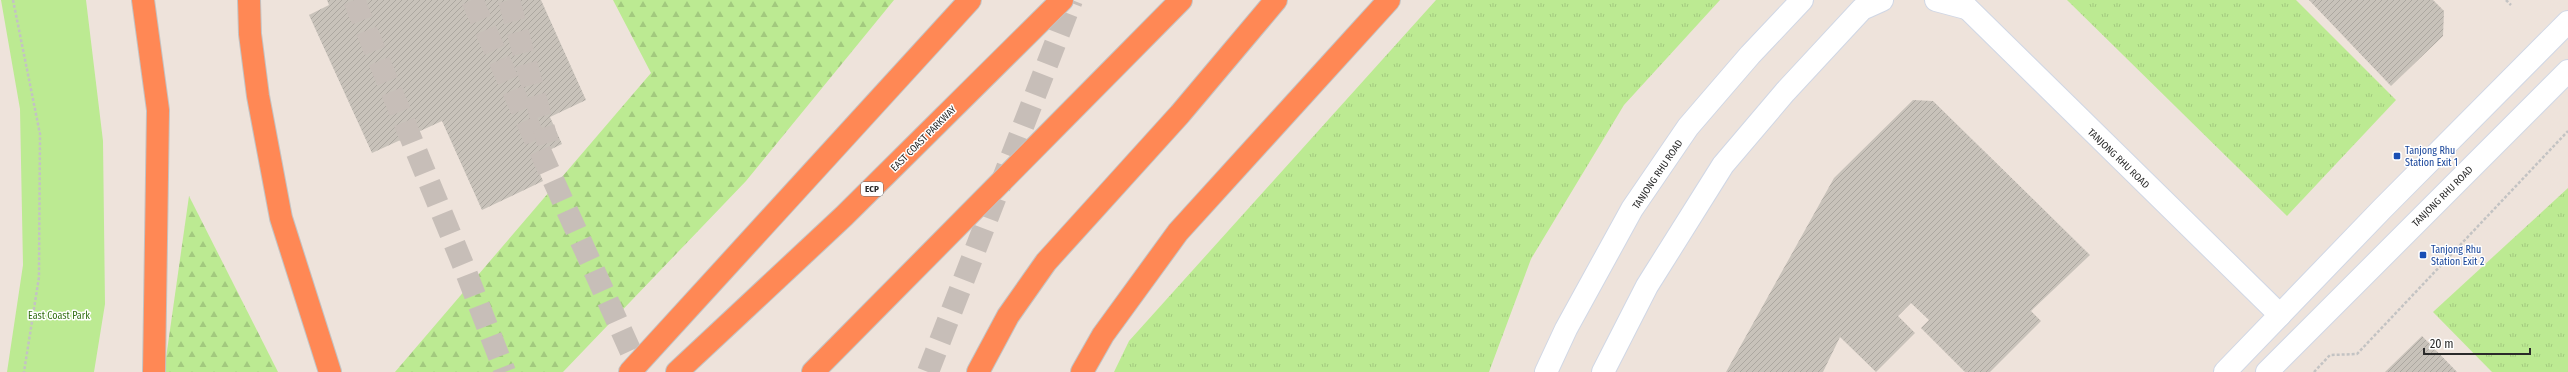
<svg xmlns="http://www.w3.org/2000/svg" width="2568" height="372" font-family="'Fira Sans Condensed',sans-serif">
  <defs>
    <pattern id="grass-tufts" width="24" height="20" patternUnits="userSpaceOnUse"><rect width="24" height="20" fill="#bcea92"/><path d="M3 7l-1-3M5 7V3M7 7l1-3M15 17l-1-3M17 17v-4M19 17l1-3" fill="none" stroke="#a2c97e"/></pattern>
    <pattern id="forest-firs" width="22" height="20" patternUnits="userSpaceOnUse"><rect width="22" height="20" fill="#bcea92"/><path d="M5 1l3.5 6h-7zM16 11l3.5 6h-7z" fill="#a2c97e"/></pattern>
    <pattern id="building-hatch" width="6" height="6" patternUnits="userSpaceOnUse"><rect width="6" height="6" fill="#c8c2ba"/><path d="M-1 1l2-2M0 6l6-6M5 7l2-2" fill="none" stroke="#aca7a0"/></pattern>
  </defs>
  <rect width="100%" height="100%" fill="#eee3db"/>
  <!-- grass -->
  <g fill="url(#grass-tufts)">
    <polygon points="1436,0 1720,0 1624,105 1531,259 1489,372 1114,372 1129,341"/>
    <polygon points="2067,0 2296,0 2396,100 2287,216"/>
    <polygon points="2568,188 2568,372 2492,372 2433,312"/>
  </g>
  <!-- forest -->
  <g fill="url(#forest-firs)">
    <polygon points="613,0 894,0 746,181 563,372 395,372 651,73"/>
    <polygon points="189,196 278,372 164,372"/>
  </g>
  <!-- park -->
  <polygon fill="#bcea92" points="1,0 86,0 103,141 105,304 94,372 7,372 23,265 20,109"/>
  <!-- building -->
  <g fill="url(#building-hatch)">
    <polygon points="327,0 541,0 586,100 550,117 562,144 533,158 543,181 482,210 442,121 372,153 309,15 329,5"/>
    <polygon points="2309,0 2433,0 2444,11 2443,36 2391,86"/>
    <polygon points="1913,100 1933,101 2090,255 2031,311 2041,321 1990,372 1965,372 1921,328 1929,320 1911,303 1898,316 1915,333 1876,372 1840,337 1823,372 1726,372 1834,178"/>
    <polygon points="2422,336 2457,372 2385,372"/>
  </g>
  <g fill="none" stroke-linecap="round" stroke-linejoin="round">
    <!-- highway-tunnel -->
    <g stroke="#c7beb8" stroke-width="22" stroke-dasharray="22 11" stroke-linecap="butt">
      <polyline points="354,0 464,267 505,372"/>
      <polyline points="472,0 640,372"/>
      <polyline points="509,0 548,143"/>
      <polyline points="928,372 1072,0"/>
    </g>
    <!-- secondary casing -->
    <g stroke="#d0d7e5" stroke-width="24">
      <g id="secondary">
        <polyline points="1936,0 1966,8"/>
        <polyline points="1959,0 2280,315"/>
        <polyline points="1546,372 1566,329 1632,209 1688,127 1750,55 1802,0"/>
        <polyline points="1603,372 1647,286 1723,165 1785,92 1862,9 1882,0"/>
        <polyline points="2225,372 2382,209 2568,22"/>
        <polyline points="2267,372 2568,71"/>
      </g>
    </g>
    <!-- highway casing -->
    <g stroke="#c3c3c3" stroke-width="24">
      <g id="highway">
        <polyline points="143,0 158,110 154,372"/>
        <polyline points="249,0 250,34 258,96 281,218 330,372"/>
        <polyline points="630,372 970,0"/>
        <polyline points="677,372 844,216 1062,0"/>
        <polyline points="813,372 1181,0"/>
        <polyline points="978,372 1008,316 1046,262 1180,114 1276,0"/>
        <polyline points="1082,372 1103,335 1178,232 1389,0"/>
      </g>
    </g>
    <!-- path -->
    <g stroke="#c3c3c3" stroke-width="2.5" stroke-dasharray="3 2" stroke-linecap="butt">
      <polyline points="13,0 40,134 39,277 24,372"/>
      <polyline points="2506,0 2511,5"/>
      <polyline points="2314,372 2330,355 2357,354 2568,131"/>
    </g>
    <!-- secondary -->
    <use href="#secondary" stroke="#fff" stroke-width="22"/>
    <!-- highway -->
    <use href="#highway" stroke="#f85" stroke-width="22"/>
  </g>
  <!-- markers -->
  <g fill="#1a4fb4" stroke="#fff" stroke-width="1.5">
    <rect x="2393" y="152" width="8" height="8" rx="2"/>
    <rect x="2419" y="251" width="8" height="8" rx="2"/>
  </g>
  <g text-anchor="middle" stroke-width="3" stroke-linejoin="round" paint-order="stroke">
    <!-- shield labels -->
    <rect fill="#fff" stroke="#6a6a6a" stroke-width="1" x="861" y="182" width="22" height="14" rx="3"/>
    <g font-size="9" font-weight="bold" fill="#2a2a2a">
      <text x="872" y="192">ECP</text>
    </g>
    <!-- street labels -->
    <g font-size="10" fill="#2a2a2a" stroke="#fff">
      <text transform="translate(923 138) rotate(-45)" y="4">EAST COAST PARKWAY</text>
      <text transform="translate(2119 158) rotate(44)" y="4">TANJONG RHU ROAD</text>
      <text transform="translate(1657 174) rotate(-56)" y="4">TANJONG RHU ROAD</text>
      <text transform="translate(2442 196) rotate(-45)" y="4">TANJONG RHU ROAD</text>
    </g>
    <!-- transit labels -->
    <g font-size="10" fill="#164399" stroke="#fff" text-anchor="start">
      <text x="2405" y="154">Tanjong Rhu<tspan x="2405" dy="12">Station Exit 1</tspan></text>
      <text x="2431" y="253">Tanjong Rhu<tspan x="2431" dy="12">Station Exit 2</tspan></text>
    </g>
    <!-- park labels -->
    <g font-size="10" fill="#326f13" stroke="#fff">
      <text x="59" y="319">East Coast Park</text>
    </g>
  </g>
  <!-- scale -->
  <path d="M2424 348v6h106v-6" fill="none" stroke="#2a2a2a" stroke-width="2"/>
  <text x="2430" y="348" font-size="12" fill="#2a2a2a" stroke="#ffffff" stroke-width="3" paint-order="stroke">20 m</text>
</svg>
